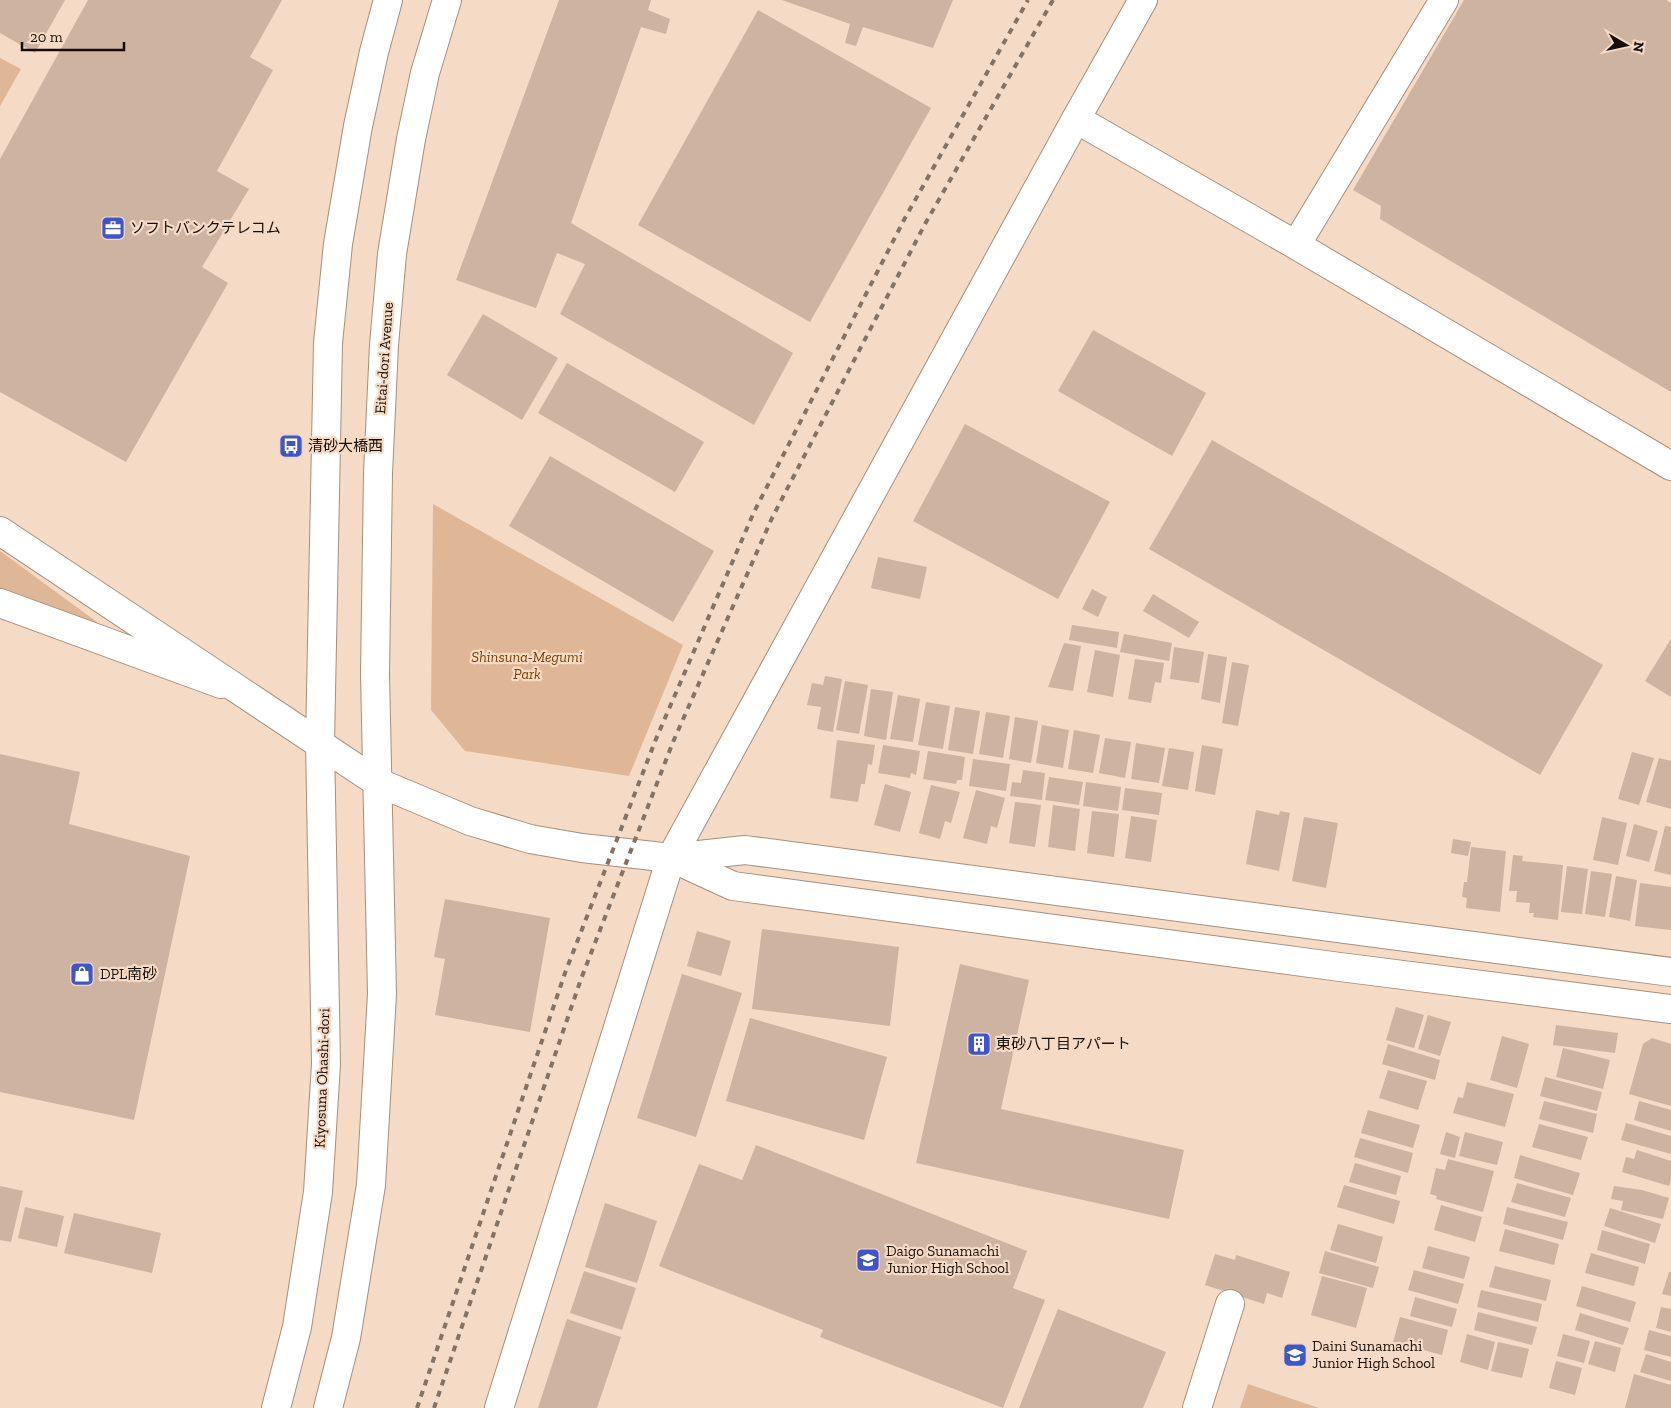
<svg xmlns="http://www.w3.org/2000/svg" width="1671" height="1408" font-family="'Zilla Slab','Noto Sans JP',serif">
  <rect width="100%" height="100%" fill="#f5dac5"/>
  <!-- green -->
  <g fill="#dfb696">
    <polygon points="0,58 21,69 0,106"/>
    <polygon points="433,504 683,645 629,776 465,751 431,710"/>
    <polygon points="0,551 97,622 97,626 0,590"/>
    <polygon points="1248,1384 1319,1408 1240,1408"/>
  </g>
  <!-- building -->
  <g fill="#ceb3a0">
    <polygon points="0,0 65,0 35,53 0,33"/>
    <polygon points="88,0 282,0 250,57 273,70 217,171 249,189 202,267 228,283 126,462 0,392 0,159"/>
    <polygon points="559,0 651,0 648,10 670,19 666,34 641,27 571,223 793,353 754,425 560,314 585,264 557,253 536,308 456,280"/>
    <polygon points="782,0 953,0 933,48 863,27 856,46 845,43 850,24"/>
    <polygon points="1464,0 1666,0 1671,3 1671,392 1380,219 1381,206 1353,190"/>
    <polygon points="758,10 931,108 810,322 638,225"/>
    <polygon points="483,314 558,358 522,420 447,375"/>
    <polygon points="1093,330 1206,393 1172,456 1058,391"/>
    <polygon points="567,363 704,442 675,492 538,413"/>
    <polygon points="965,424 1110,502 1058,599 913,521"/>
    <polygon points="1212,440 1603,665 1540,775 1149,549"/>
    <polygon points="550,456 714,551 673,622 509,526"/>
    <polygon points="878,557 927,567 920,599 871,588"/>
    <polygon points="1092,589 1107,597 1098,617 1082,609"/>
    <polygon points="1153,594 1199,622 1189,638 1143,611"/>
    <polygon points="1072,625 1119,632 1117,648 1069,640"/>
    <polygon points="1124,634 1172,643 1169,661 1120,652"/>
    <polygon points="1671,639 1671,697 1645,681"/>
    <polygon points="1064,643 1081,646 1073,691 1048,687"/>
    <polygon points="1174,647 1204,652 1199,683 1170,679"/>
    <polygon points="1095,650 1120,655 1113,697 1087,692"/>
    <polygon points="1208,654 1227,657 1220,703 1201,699"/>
    <polygon points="1135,659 1164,663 1161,683 1155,682 1151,703 1128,699"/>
    <polygon points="1232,662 1249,665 1238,726 1222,723"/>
    <polygon points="825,676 842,679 833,732 817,729 821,707 807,705 812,683 823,685"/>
    <polygon points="845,681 868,685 859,734 836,730"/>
    <polygon points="871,689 893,692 886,740 864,736"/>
    <polygon points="898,695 920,699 913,742 890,739"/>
    <polygon points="926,702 950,706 943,749 918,745"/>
    <polygon points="955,707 980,711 973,754 948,750"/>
    <polygon points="986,712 1010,716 1003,758 979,754"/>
    <polygon points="1015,717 1038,721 1031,763 1009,759"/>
    <polygon points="1042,725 1069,730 1063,768 1036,763"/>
    <polygon points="1074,730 1100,735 1093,773 1068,769"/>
    <polygon points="1105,738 1131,742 1125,778 1099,773"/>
    <polygon points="837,740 875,745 872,765 868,764 865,784 861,784 858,802 830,798"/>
    <polygon points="1136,743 1165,748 1159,783 1131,779"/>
    <polygon points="883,745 920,751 916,775 911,773 910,778 878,773"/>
    <polygon points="1202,745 1223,749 1215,795 1195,791"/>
    <polygon points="1169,748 1194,752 1188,790 1162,786"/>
    <polygon points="928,751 965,757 962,780 957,780 956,784 923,779"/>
    <polygon points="1632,752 1654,758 1639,805 1618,799"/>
    <polygon points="0,754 80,772 69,824 190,856 134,1120 0,1092"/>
    <polygon points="1659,758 1671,761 1671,809 1646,802"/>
    <polygon points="973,759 1010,764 1006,791 969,786"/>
    <polygon points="1023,770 1045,773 1042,800 1010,796 1012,782 1021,783"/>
    <polygon points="1049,777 1083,782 1079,805 1045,800"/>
    <polygon points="1086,782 1121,787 1118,811 1083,806"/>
    <polygon points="885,784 911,792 900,832 874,825"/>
    <polygon points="931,785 960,792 951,823 945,821 940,839 919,833"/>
    <polygon points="1125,788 1162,793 1159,815 1122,810"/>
    <polygon points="976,790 1005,798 997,828 991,826 987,844 963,838"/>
    <polygon points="1015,802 1041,805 1035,847 1009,843"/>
    <polygon points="1053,805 1080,809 1075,851 1048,847"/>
    <polygon points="1256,810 1279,815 1280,811 1290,813 1279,871 1246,864"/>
    <polygon points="1092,811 1119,814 1114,857 1087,853"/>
    <polygon points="1131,816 1157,820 1151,862 1125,858"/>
    <polygon points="1304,817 1338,823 1326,888 1292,881"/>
    <polygon points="1602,817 1627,823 1618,865 1593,860"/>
    <polygon points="1634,824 1658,831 1649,862 1626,856"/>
    <polygon points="1665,826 1671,827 1671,875 1654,871"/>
    <polygon points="1453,839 1471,842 1468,856 1451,853"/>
    <polygon points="1471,847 1506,851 1500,912 1466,908 1467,898 1462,897 1464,882 1467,882"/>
    <polygon points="1513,855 1523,856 1522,861 1563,865 1558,920 1533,917 1534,913 1529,913 1530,903 1516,902 1517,891 1509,891"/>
    <polygon points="1567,866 1588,869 1582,914 1561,912"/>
    <polygon points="1591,871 1612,874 1605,917 1585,914"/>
    <polygon points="1616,876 1637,880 1630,921 1609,917"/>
    <polygon points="1640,883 1671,887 1671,930 1635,926"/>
    <polygon points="445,899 550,918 530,1032 435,1015 445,959 434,957"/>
    <polygon points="762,929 899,947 890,1026 752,1009"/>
    <polygon points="697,931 731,941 721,976 687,966"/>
    <polygon points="960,964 1029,980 1001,1109 1184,1150 1169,1219 916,1163"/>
    <polygon points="682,974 742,993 696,1137 637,1118"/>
    <polygon points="1396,1007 1424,1015 1414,1048 1386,1040"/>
    <polygon points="1428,1015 1451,1022 1440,1056 1418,1049"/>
    <polygon points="750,1018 887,1057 864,1140 726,1101"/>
    <polygon points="1556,1025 1618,1033 1615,1053 1553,1045"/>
    <polygon points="1502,1036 1529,1044 1517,1088 1490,1080"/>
    <polygon points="1652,1038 1671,1044 1671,1106 1629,1094 1643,1044"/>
    <polygon points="1388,1044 1440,1060 1435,1080 1382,1064"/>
    <polygon points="1563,1048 1610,1060 1603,1089 1556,1077"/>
    <polygon points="1388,1070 1427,1081 1418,1110 1379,1098"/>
    <polygon points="1545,1077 1602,1092 1597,1111 1540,1096"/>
    <polygon points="1467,1082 1514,1094 1505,1127 1453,1113 1458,1097 1463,1098"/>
    <polygon points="1544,1101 1597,1114 1593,1133 1539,1119"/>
    <polygon points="1639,1101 1671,1110 1671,1131 1634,1120"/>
    <polygon points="1368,1110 1420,1125 1413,1148 1361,1133"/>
    <polygon points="1626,1123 1671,1136 1671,1154 1621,1140"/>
    <polygon points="1539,1124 1588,1137 1581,1160 1532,1147"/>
    <polygon points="1446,1132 1460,1137 1455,1158 1440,1154"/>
    <polygon points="1465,1132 1503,1142 1497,1165 1459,1156"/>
    <polygon points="1360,1138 1413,1153 1408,1173 1354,1157"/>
    <polygon points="756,1145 1027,1251 1013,1288 1045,1300 1003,1408 820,1337 823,1330 659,1266 699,1164 742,1180"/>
    <polygon points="1637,1150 1671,1161 1671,1179 1669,1186 1622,1172 1626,1157 1634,1159"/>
    <polygon points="1520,1155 1580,1173 1573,1195 1514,1178"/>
    <polygon points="1448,1159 1494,1171 1483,1212 1436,1199 1437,1196 1430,1194 1436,1168 1445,1170"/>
    <polygon points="1355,1163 1401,1176 1396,1195 1349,1182"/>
    <polygon points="1517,1183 1571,1198 1565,1217 1511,1202"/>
    <polygon points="1344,1185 1400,1201 1394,1224 1337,1207"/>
    <polygon points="0,1186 23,1191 11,1242 0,1240"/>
    <polygon points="1614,1186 1642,1190 1669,1198 1663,1219 1621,1210 1623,1201 1611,1199"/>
    <polygon points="605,1203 657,1221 637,1283 585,1267"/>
    <polygon points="1441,1205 1482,1217 1475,1242 1434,1230"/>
    <polygon points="25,1207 64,1216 57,1247 18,1238"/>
    <polygon points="1507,1207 1568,1222 1563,1240 1503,1224"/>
    <polygon points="1610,1208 1661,1224 1655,1243 1604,1226"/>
    <polygon points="74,1213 161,1233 152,1273 64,1253"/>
    <polygon points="1338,1224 1383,1237 1376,1263 1330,1250"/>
    <polygon points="1505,1229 1559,1244 1554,1265 1499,1251"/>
    <polygon points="1602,1230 1650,1244 1645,1264 1597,1250"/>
    <polygon points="1428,1246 1470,1257 1464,1279 1422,1268"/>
    <polygon points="1325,1251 1379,1267 1373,1288 1319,1273"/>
    <polygon points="1591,1253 1639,1267 1634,1286 1585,1273"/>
    <polygon points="1215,1254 1235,1260 1236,1255 1290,1272 1282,1298 1267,1293 1264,1304 1205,1285"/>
    <polygon points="1495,1266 1551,1280 1546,1301 1489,1287"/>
    <polygon points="1414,1270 1464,1284 1458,1304 1408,1290"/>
    <polygon points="584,1271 636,1288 622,1330 570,1313"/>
    <polygon points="1669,1272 1671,1272 1671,1296 1662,1294"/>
    <polygon points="1322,1276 1367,1288 1356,1328 1311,1315"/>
    <polygon points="1582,1286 1636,1302 1630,1322 1576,1306"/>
    <polygon points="1481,1290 1542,1304 1538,1322 1477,1307"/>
    <polygon points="1415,1297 1457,1309 1452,1327 1410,1316"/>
    <polygon points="1661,1307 1671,1309 1671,1332 1656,1328"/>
    <polygon points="1058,1309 1166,1352 1143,1408 1019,1408"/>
    <polygon points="1478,1312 1537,1327 1532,1345 1474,1330"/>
    <polygon points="1580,1313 1629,1328 1623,1345 1575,1330"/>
    <polygon points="1400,1317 1448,1330 1442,1355 1393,1342"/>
    <polygon points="567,1319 621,1337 597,1408 538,1408"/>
    <polygon points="1649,1330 1671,1336 1671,1357 1644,1350"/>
    <polygon points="1467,1334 1495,1342 1488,1370 1460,1362"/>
    <polygon points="1563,1334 1590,1341 1584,1363 1557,1356"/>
    <polygon points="1595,1341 1621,1348 1615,1372 1588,1364"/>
    <polygon points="1498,1342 1529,1349 1522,1378 1491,1371"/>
    <polygon points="1646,1354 1671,1362 1671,1381 1640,1372"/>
    <polygon points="1556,1361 1582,1368 1575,1395 1549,1388"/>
    <polygon points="1634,1374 1671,1385 1671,1408 1625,1408"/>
  </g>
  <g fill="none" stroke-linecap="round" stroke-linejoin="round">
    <!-- minor casing -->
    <g stroke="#a78f7b" stroke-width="30">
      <g id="minor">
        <polyline points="1076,119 1296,245 1671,466"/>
        <polyline points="1296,245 1444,0"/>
        <polyline points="0,603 221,684"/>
        <polyline points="1197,1408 1230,1304"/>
      </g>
    </g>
    <!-- tertiary casing -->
    <g stroke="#a78f7b" stroke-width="30">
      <g id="tertiary">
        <polyline points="0,531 377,782 470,821 530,839 582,848 671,858 745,850 1671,972"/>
        <polyline points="672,858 733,886 1340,967 1671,1009"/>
        <polyline points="499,1408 671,858 1076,119 1143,0"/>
      </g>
    </g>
    <!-- primary casing -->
    <g stroke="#a78f7b" stroke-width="30">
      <g id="primary">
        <polyline points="276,1408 297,1327 318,1192 326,1064 320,743 328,343 338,244 358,126 374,52 388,0"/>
        <polyline points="328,1408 346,1338 371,1185 382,994 375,674 378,473 384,345 392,254 411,139 425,73 447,0"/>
      </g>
    </g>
    <!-- minor -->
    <use href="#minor" stroke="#fff" stroke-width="28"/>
    <!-- tertiary -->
    <use href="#tertiary" stroke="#fff" stroke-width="28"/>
    <!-- primary -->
    <use href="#primary" stroke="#fff" stroke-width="28"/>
    <!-- rail -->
    <g stroke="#847264" stroke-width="4" stroke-dasharray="6 6" stroke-linecap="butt">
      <polyline points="417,1408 565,973 656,739 754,512 905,218 1028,0"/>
      <polyline points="434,1408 581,979 673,742 772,518 925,224 1053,0"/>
    </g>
  </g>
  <!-- icons -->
  <defs>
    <g id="office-square" transform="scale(1.25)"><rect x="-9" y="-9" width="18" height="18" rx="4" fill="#4055c9" stroke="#f5dac5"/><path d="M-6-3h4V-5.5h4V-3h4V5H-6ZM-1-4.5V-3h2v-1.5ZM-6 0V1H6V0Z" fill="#fff"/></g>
    <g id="bus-square" transform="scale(1.25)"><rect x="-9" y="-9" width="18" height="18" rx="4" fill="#4055c9" stroke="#f5dac5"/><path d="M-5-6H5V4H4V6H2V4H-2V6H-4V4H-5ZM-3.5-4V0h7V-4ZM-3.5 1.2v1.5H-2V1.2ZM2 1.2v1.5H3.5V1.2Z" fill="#fff"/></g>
    <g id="shop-square" transform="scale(1.25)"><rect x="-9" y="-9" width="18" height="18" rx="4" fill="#4055c9" stroke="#f5dac5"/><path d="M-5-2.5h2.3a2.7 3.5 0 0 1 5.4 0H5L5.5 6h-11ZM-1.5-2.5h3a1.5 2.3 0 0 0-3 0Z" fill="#fff"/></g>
    <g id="building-square" transform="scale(1.25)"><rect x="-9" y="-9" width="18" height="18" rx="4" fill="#4055c9" stroke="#f5dac5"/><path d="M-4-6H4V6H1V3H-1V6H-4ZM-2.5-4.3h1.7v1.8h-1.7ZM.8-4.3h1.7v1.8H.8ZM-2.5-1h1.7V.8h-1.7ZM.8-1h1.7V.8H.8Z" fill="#fff"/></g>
    <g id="school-square" transform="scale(1.25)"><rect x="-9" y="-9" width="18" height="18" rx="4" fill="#4055c9" stroke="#f5dac5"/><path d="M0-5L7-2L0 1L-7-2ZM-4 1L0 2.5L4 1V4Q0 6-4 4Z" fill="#fff"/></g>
  </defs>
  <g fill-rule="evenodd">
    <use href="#office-square" x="113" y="228"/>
    <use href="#bus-square" x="291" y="446"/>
    <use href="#shop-square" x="82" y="974"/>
    <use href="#building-square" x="979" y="1044"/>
    <use href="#school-square" x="868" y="1260"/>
    <use href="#school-square" x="1295" y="1355"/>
  </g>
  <g text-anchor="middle" stroke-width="4.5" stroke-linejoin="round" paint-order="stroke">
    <!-- poi labels -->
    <g font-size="15" fill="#170e07" stroke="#f5dac5" text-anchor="start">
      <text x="130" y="233">ソフトバンクテレコム</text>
      <text x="308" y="451">清砂大橋西</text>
      <text x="100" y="979">DPL南砂</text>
      <text x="996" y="1049">東砂八丁目アパート</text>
      <text x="886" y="1256">Daigo Sunamachi<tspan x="886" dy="17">Junior High School</tspan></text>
      <text x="1312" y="1351">Daini Sunamachi<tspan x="1312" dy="17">Junior High School</tspan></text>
    </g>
    <!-- street labels -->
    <g font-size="15" fill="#170e07" stroke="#f5dac5">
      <text transform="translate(384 358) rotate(-86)" y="5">Eitai-dori Avenue</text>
      <text transform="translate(322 1078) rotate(-88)" y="5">Kiyosuna Ohashi-dori</text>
    </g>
    <!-- park labels -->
    <g font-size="15" font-style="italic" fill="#774002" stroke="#f5dac5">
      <text x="527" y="662">Shinsuna-Megumi<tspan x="527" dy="17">Park</tspan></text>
    </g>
  </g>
  <!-- north arrow -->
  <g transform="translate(1626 45) rotate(99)" stroke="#f5dac5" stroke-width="4" paint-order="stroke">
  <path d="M0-4L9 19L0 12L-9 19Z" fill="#170e07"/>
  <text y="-8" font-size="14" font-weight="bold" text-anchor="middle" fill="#170e07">N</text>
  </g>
  <!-- scale -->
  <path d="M22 42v8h102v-8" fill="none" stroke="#170e07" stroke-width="2.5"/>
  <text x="30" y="42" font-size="15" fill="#170e07" stroke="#f5dac5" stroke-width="4" paint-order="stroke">20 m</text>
</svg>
